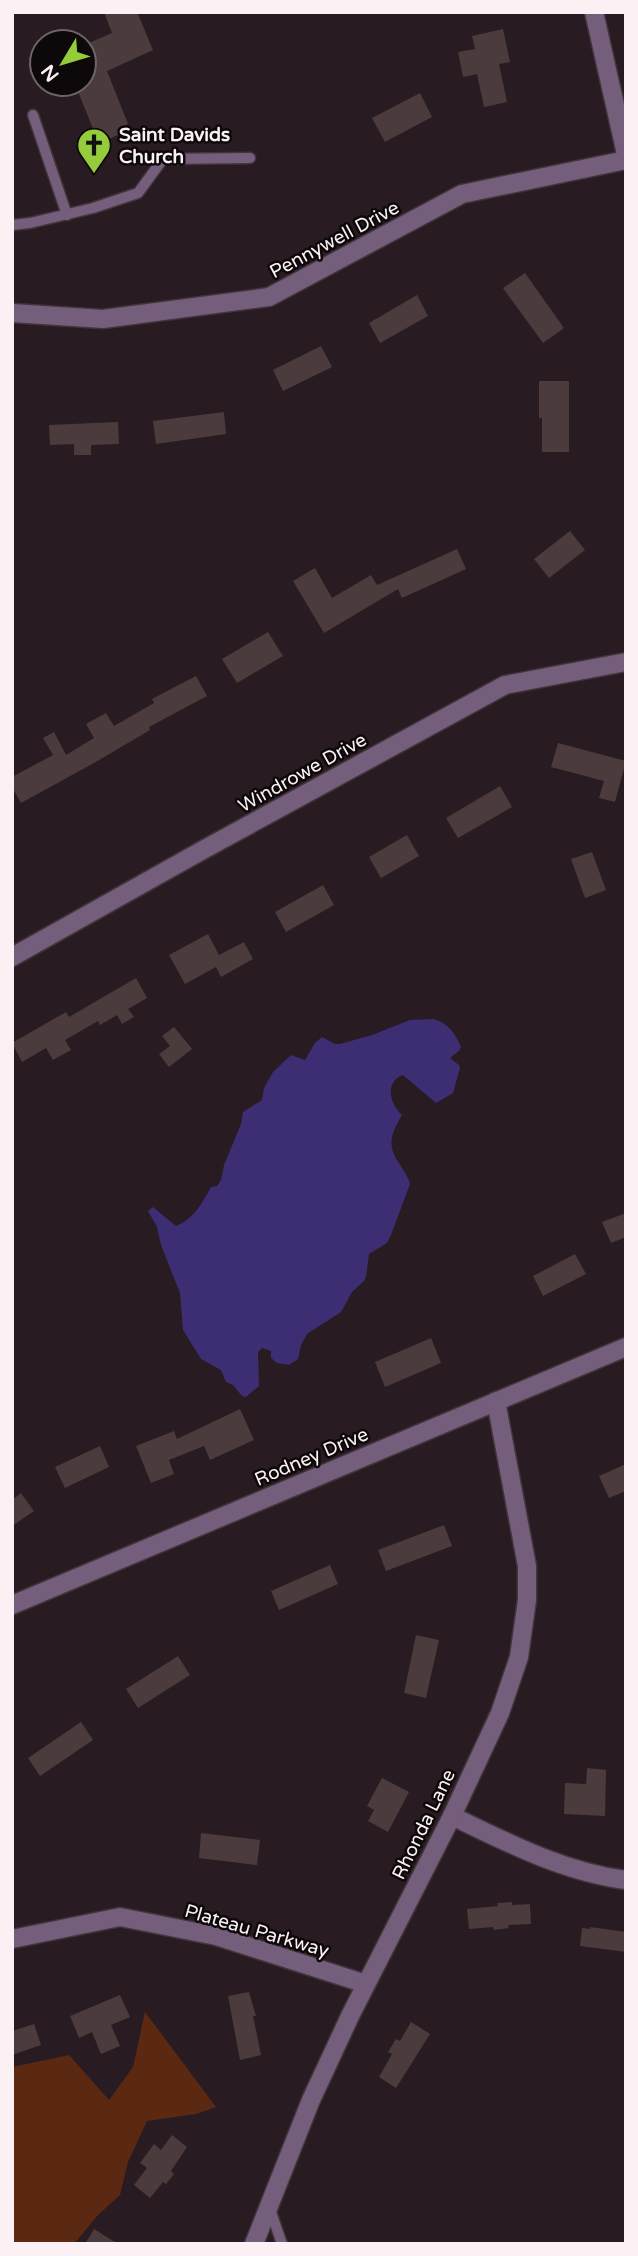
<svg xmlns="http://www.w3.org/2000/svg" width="638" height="2256" font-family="'Varela Round',sans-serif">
  <rect width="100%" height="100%" fill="#281b22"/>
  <!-- green -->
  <polygon fill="#5b2912" points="145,2012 216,2107 196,2114 147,2121 128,2162 120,2195 98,2215 74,2244 12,2244 12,2067 69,2055 109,2100 133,2067"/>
  <!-- water -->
  <path fill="#3d2d73" d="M433 1019C447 1022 456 1034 461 1047L459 1051 450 1058 459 1065 460 1068 453 1093 436 1103 403 1075C384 1082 390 1104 402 1115 392 1132 386 1144 399 1163 403 1170 408 1176 410 1184L391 1235 387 1243 369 1254 366 1277 364 1281 352 1292 341 1312 307 1334 301 1345 298 1359 289 1365 277 1363 271 1358V1351L262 1348 258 1352 259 1386 246 1397 242 1396 233 1385 226 1382 221 1370 201 1359 183 1330 180 1293 161 1245 157 1227 148 1211 153 1207 176 1226C194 1219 202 1203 211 1187L217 1186 221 1180 224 1165 241 1124 243 1112 262 1100 264 1088 273 1072 291 1055 305 1060 315 1043 322 1037 335 1044H340L372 1035 410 1020Z"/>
  <!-- building -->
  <g fill="#4c3b3c">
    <polygon points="104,12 137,12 153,50 107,71 128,124 118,129 120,134 107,140 104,133 96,136 75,84 84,84 84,45 112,33"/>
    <polygon points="503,29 510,62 499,64 507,102 484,107 477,74 463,77 458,52 475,49 472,36"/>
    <polygon points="420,93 432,117 385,142 372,118"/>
    <polygon points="525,273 564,328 543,343 503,288"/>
    <polygon points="417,295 428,316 380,343 369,323"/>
    <polygon points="321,346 332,367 283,391 273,370"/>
    <polygon points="539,381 569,381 569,452 542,452 542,418 539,418"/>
    <polygon points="224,412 226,434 156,444 153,421"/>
    <polygon points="118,422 119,444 91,445 91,455 74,455 74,444 50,445 49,425"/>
    <polygon points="570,531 585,550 549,578 534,559"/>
    <polygon points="457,549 466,569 402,598 398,589 324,633 293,581 315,568 332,598 371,575 377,585"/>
    <polygon points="268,632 283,656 237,683 222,659"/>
    <polygon points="196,676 207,696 149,727 150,730 94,763 21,803 12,787 12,777 53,755 43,738 54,732 66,755 94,738 86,724 106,713 114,726 154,703 152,699"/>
    <polygon points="558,743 626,761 615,802 599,798 604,781 551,767"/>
    <polygon points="500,786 512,807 458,838 446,818"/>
    <polygon points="407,835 419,856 381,878 369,857"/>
    <polygon points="592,852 606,890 585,898 571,859"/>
    <polygon points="323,885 334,905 286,932 275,912"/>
    <polygon points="208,934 219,955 244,942 253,959 221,977 216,967 185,984 169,955"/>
    <polygon points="136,978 147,998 128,1009 134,1017 122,1024 117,1015 100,1025 98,1021 65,1040 71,1050 53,1060 46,1048 22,1062 12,1043 66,1012 69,1017"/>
    <polygon points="174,1027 192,1049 169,1067 159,1054 170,1046 162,1036"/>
    <polygon points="626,1213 626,1237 611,1243 602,1222"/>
    <polygon points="575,1254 586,1274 543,1296 533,1276"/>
    <polygon points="431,1338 441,1363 385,1387 375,1362"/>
    <polygon points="240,1409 254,1440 210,1460 204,1446 169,1460 174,1474 151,1483 136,1446 174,1431 177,1439"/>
    <polygon points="100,1446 109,1467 65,1488 55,1467"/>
    <polygon points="626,1464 626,1491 609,1498 599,1476"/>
    <polygon points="21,1493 34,1511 12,1526 12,1500"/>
    <polygon points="444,1525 452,1546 386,1571 378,1550"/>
    <polygon points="330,1565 338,1584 279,1610 271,1591"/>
    <polygon points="416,1635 439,1640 426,1698 404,1693"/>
    <polygon points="178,1656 190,1675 138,1708 126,1689"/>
    <polygon points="81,1722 93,1740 40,1776 28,1758"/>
    <polygon points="587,1768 606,1770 605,1816 564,1814 565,1783 586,1784"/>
    <polygon points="382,1778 409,1792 388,1832 368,1821 374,1810 367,1806"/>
    <polygon points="201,1833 260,1840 257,1865 199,1858"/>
    <polygon points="512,1902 512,1905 530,1904 531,1924 508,1925 509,1928 494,1930 493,1927 469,1929 467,1909 498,1906 497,1903"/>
    <polygon points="590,1927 626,1932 626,1952 580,1946 582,1928 590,1929"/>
    <polygon points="249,1992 256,2016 253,2016 261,2055 240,2060 228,1996"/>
    <polygon points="120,1995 130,2017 111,2025 120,2046 101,2054 92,2032 79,2038 70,2016"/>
    <polygon points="411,2022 430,2034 396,2088 379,2077 392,2054 388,2052 396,2039 400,2041"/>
    <polygon points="34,2024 41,2045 12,2055 12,2031"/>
    <polygon points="172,2135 187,2147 171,2171 174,2174 166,2184 163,2182 150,2198 134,2185 147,2168 140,2163 154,2144 161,2150"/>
    <polygon points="94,2229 118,2244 85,2244"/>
  </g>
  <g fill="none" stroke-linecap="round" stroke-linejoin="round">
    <!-- service casing -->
    <g stroke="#41353b" stroke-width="13">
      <g id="service">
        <polyline points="33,115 67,215"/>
        <polyline points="12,225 30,223 93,208 138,193 163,159 250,158"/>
        <polyline points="269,2206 282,2244"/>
      </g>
    </g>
    <!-- minor casing -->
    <g stroke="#41353b" stroke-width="21">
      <g id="minor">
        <polyline points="594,12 626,154"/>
        <polyline points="12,313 103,319 269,297 462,194 626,160"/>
        <polyline points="12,957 201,851 505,685 626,662"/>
        <polyline points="12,1605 626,1347"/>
        <path d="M452 1816C508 1843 564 1872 626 1880"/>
        <polyline points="12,1939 120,1917 216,1936 366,1984"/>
        <polyline points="254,2244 311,2100 351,2014 452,1816 500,1713 519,1657 527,1600 527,1566 496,1401"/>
      </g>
    </g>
    <!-- service -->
    <use href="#service" stroke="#745e7b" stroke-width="10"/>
    <!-- minor -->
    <use href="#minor" stroke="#745e7b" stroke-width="18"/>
  </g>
  <!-- icons -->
  <defs>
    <g id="church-pin" transform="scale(1.75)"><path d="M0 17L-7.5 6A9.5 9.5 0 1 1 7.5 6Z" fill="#94cc3c" stroke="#0d080a"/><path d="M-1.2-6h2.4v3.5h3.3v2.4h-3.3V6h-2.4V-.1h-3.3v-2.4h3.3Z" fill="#111"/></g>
  </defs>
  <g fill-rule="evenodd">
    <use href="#church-pin" x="94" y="145"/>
  </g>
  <g text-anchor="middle" stroke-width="5" stroke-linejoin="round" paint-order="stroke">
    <!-- poi labels -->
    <g font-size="19" font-weight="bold" fill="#fbf1f5" stroke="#0d080a" text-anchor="start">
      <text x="119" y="141">Saint Davids<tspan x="119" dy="22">Church</tspan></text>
    </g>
    <!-- street labels -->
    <g font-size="19" fill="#fbf1f5" stroke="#0d080a">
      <text transform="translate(334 239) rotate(-28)" y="7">Pennywell Drive</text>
      <text transform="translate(302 772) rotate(-29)" y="7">Windrowe Drive</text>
      <text transform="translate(311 1456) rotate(-23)" y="7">Rodney Drive</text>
      <text transform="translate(423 1824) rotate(-64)" y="7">Rhonda Lane</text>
      <text transform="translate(257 1930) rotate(16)" y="7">Plateau Parkway</text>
    </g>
  </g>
  <!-- border -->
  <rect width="638" height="2256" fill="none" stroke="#fbf1f5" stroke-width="28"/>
  <!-- north arrow -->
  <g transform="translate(63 63) rotate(232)"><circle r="33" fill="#0d080a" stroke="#6c6568" stroke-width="2"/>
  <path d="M0-5L12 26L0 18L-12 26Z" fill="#94cc3c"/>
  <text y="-10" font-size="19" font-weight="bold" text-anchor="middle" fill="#fbf1f5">N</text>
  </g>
</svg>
